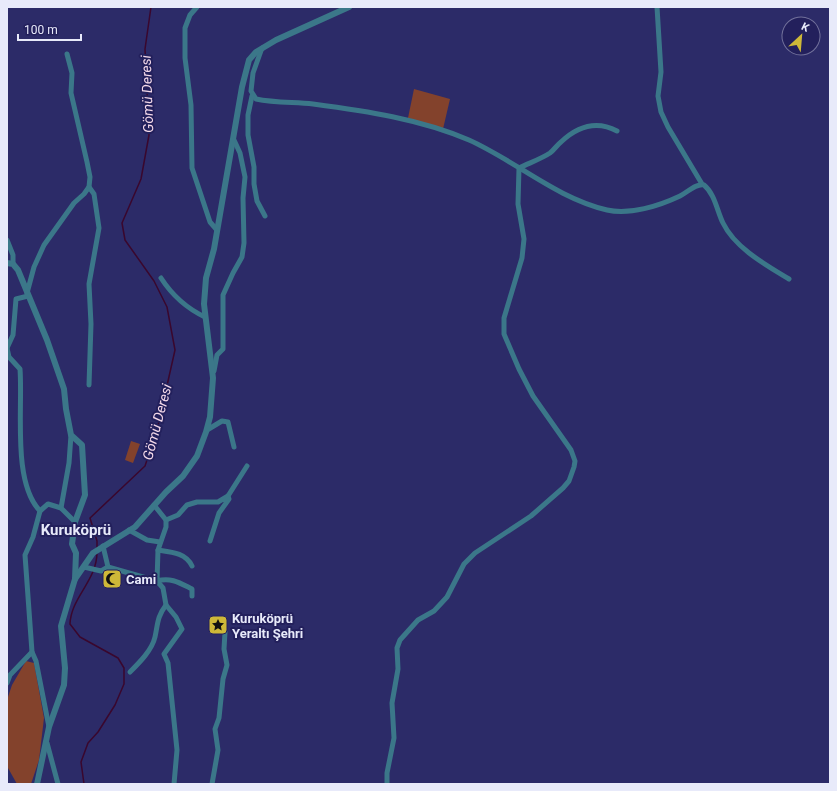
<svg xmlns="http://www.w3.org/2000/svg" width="837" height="791" font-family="Roboto,sans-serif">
  <rect width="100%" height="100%" fill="#2c2b68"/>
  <!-- green -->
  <g fill="#83422c">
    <polygon points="414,89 450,99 443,129 408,118"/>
    <polygon points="131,441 140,444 133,463 125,460"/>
    <polygon points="26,661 34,663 44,718 39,760 31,784 17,784 8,768 7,758 7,700 12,685"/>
  </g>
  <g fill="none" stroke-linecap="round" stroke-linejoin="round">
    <!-- stream -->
    <g stroke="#3a072d" stroke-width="1.5">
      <polyline points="97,549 97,541 90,518 145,466 157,430 175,350 167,307 154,281 125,240 122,223 141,179 149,135 145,49 151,7"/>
      <path d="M84 784 81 762 88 743 98 732 115 705 124 684V668L118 658 80 637 70 624C71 597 97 581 97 552"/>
    </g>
    <!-- minor -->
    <g stroke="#3b7789" stroke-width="5">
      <polyline points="197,7 190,15 185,28 185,58 191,105 192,168 210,222 217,230"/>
      <polyline points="657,7 661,72 658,96 661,112 668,127 702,184"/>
      <path d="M262 48 253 73 251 91 256 99C275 103 294 102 313 104 366 111 420 119 469 140 516 161 556 198 607 210 630 215 659 206 680 196 688 192 696 183 704 185 715 194 717 211 723 223 735 248 766 265 789 279"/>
      <polyline points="252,96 248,115 248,135 254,167 254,184 257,201 265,216"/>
      <polyline points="7,240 13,255 13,264"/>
      <path d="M161 278C172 295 186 308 205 317"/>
      <polyline points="27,293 34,267 44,245 74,203 84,194 89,187 90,177 87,162 71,93 72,73 67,54"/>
      <path d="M7 348 9 357 20 369C23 408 12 482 40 511"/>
      <polyline points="7,348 13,335 16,299 28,296"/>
      <polyline points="214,371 217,355 223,349 223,295 233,273 242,257 244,243 243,198 245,177 240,153 234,140"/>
      <polyline points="89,385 91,324 89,284 99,228 94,194 89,187"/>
      <polyline points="207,430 222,421 228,422 234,447"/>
      <polyline points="228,496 247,466"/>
      <path d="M154 505 166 520V527L158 550 157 581C171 577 180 583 192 589V596"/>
      <polyline points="61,508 69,463 71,435"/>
      <polyline points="166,520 178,515 187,505 197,502 218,502 228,496 229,499 219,513 210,541"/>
      <polyline points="129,530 147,540 160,542"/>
      <polyline points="103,546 108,567"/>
      <path d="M158 550C172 552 186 553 192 566"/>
      <polyline points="84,567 101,571 108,567 157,581 163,588 166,605 176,617 182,629 164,654 168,663 177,750 174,784"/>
      <path d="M130 672C140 662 152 650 155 637 158 623 157 617 166 605"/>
      <polyline points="7,683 10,675 32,652"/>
      <polyline points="49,727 36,661 32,652 25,555 33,537 40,511 48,504 61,508 75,522"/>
      <polyline points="47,743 58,784"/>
      <polyline points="212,784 218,750 215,729 219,718 223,679 227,665 224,649 225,632"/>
      <path d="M387 784V773L394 738 392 703 398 669 397 648 400 640 418 620 434 611 447 597 464 564 475 553 531 516 563 488 569 481 574 467 575 461 571 450 533 396 519 369 504 334V318L522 258 524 239 518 204 519 168C529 163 541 159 550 153 554 150 557 145 561 142 578 126 596 120 617 131"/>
    </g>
    <!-- tertiary -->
    <g stroke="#3b7789" stroke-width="6">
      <polyline points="7,263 13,264 18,270 47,340 64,389 66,409 71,435 82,445 85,495 75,522 72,544 76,553 75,579"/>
      <polyline points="37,784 49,727 64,685 65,668 61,626 75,579 93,553 135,527 166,492 183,476 197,456 206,432 210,417 213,378 204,304 206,278 214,249 242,87 249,60 256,52 276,40 349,7"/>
    </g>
  </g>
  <!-- icons -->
  <defs>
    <g id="mosque-square" transform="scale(1)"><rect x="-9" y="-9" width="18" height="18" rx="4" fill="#ceb838" stroke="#23205c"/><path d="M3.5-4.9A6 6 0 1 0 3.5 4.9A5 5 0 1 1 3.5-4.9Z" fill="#111"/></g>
    <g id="sight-square" transform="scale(1)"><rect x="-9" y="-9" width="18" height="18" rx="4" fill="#ceb838" stroke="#23205c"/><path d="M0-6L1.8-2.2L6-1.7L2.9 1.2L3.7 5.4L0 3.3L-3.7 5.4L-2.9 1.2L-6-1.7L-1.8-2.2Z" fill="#111"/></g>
  </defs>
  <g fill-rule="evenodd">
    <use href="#mosque-square" x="112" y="579"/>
    <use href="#sight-square" x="218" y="625"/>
  </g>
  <g text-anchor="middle" stroke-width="4" stroke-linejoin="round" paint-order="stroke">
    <!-- poi labels -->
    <g font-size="13" font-weight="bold" fill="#e8eafa" stroke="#23205c" text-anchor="start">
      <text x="126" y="584">Cami</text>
      <text x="232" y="623">Kuruköprü<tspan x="232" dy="15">Yeraltı Şehri</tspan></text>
    </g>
    <!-- water labels -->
    <g font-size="14" font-style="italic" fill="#f3d8e9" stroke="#23205c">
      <text transform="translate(147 94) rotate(-92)" y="5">Gömü Deresi</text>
      <text transform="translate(157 422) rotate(-75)" y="5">Gömü Deresi</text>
    </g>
    <!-- quarter labels -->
    <g font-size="15" font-weight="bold" fill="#e8eafa" stroke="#23205c">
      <text x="76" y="535">Kuruköprü</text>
    </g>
  </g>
  <!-- border -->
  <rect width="837" height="791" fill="none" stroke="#e8eafa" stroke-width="16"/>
  <!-- north arrow -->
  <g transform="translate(801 36) rotate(26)"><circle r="19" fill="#23205c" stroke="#72719b"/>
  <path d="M0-3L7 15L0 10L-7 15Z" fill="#ceb838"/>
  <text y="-6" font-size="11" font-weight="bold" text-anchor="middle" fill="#e8eafa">K</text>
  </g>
  <!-- scale -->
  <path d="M18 34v6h63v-6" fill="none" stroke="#e8eafa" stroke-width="2"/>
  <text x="24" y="34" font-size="12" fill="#e8eafa" stroke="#23205c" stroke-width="3" paint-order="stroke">100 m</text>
</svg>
